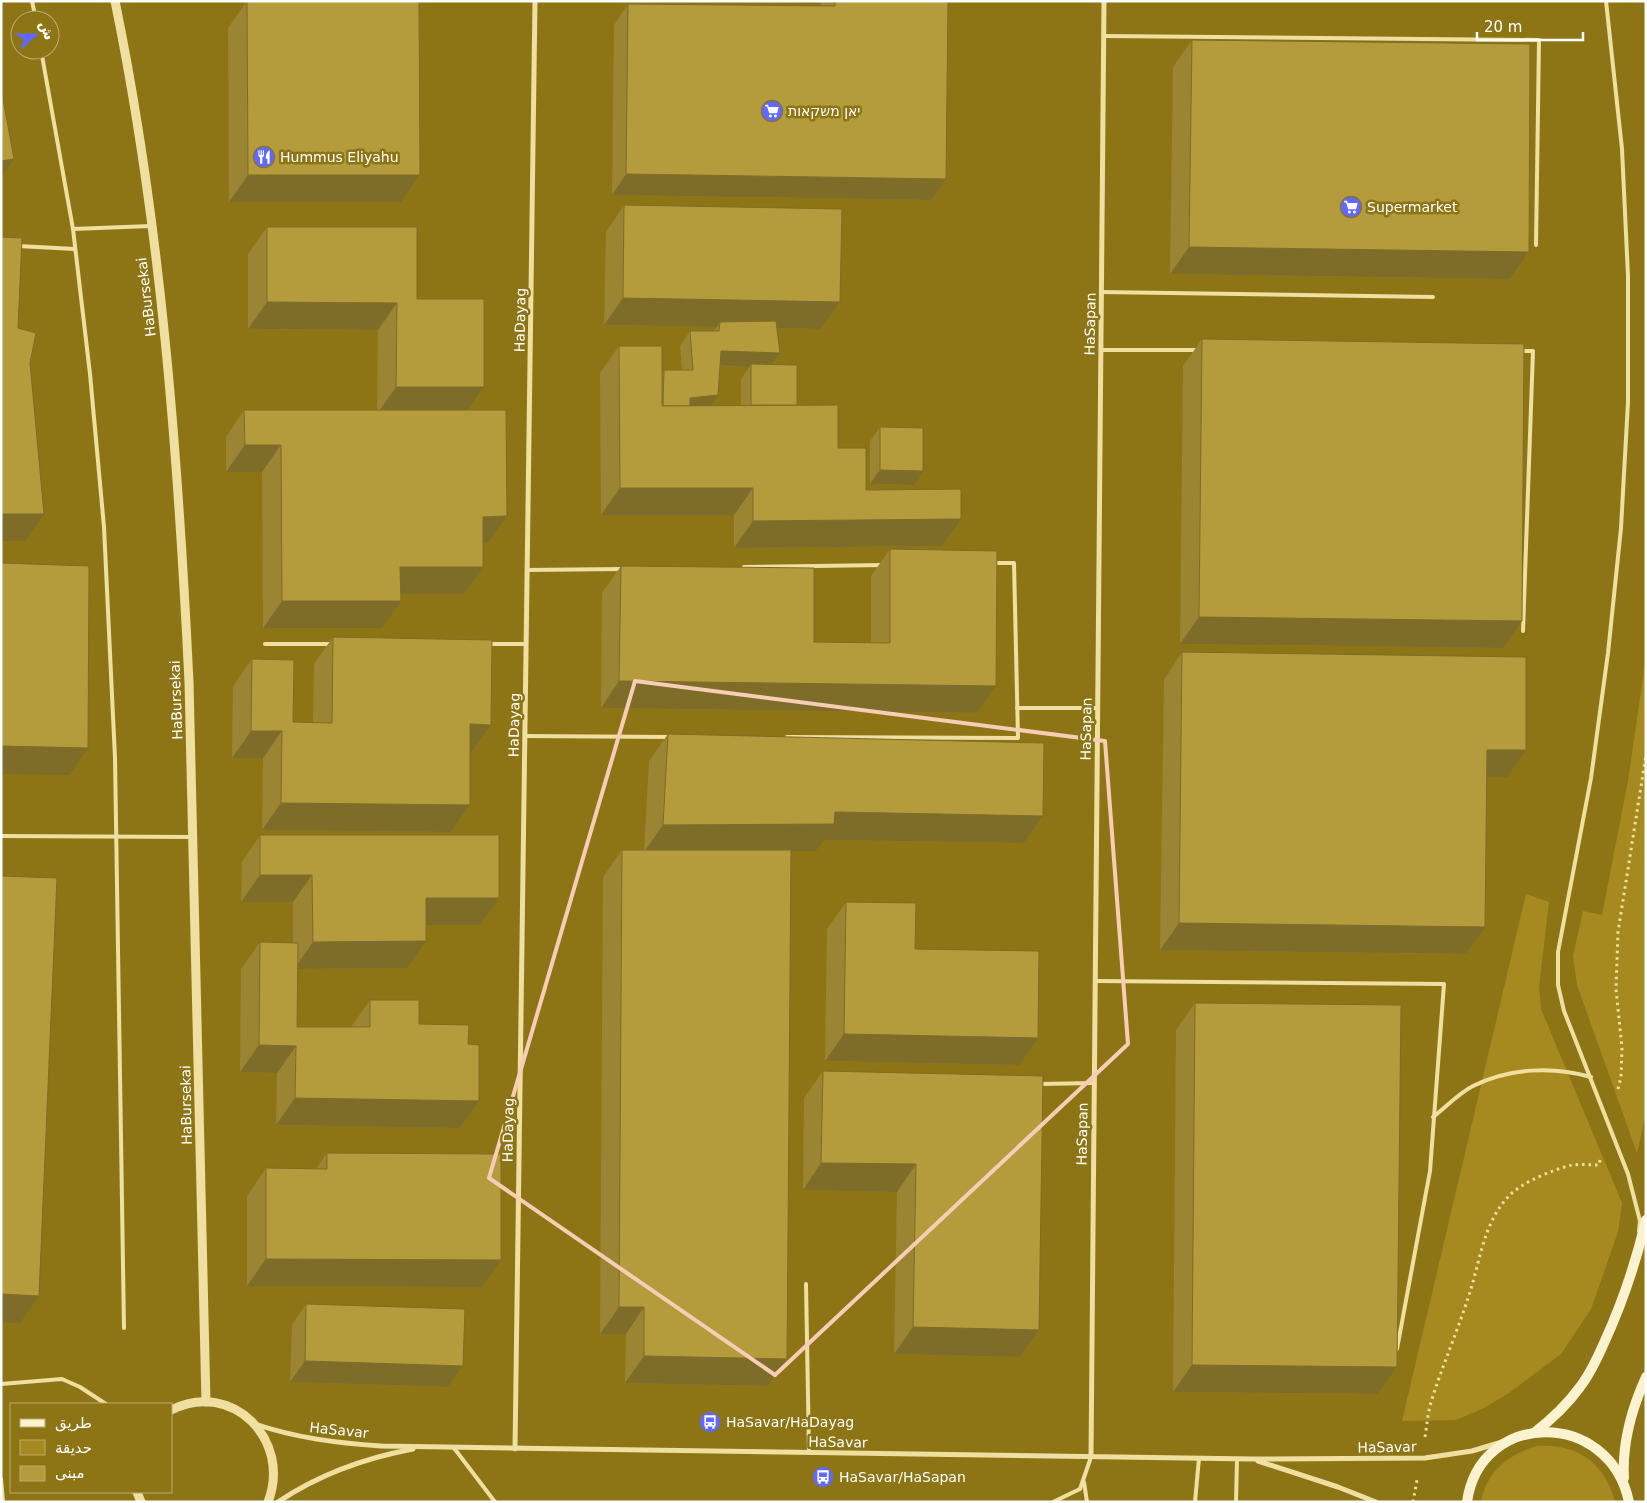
<svg xmlns="http://www.w3.org/2000/svg" width="1647" height="1503" font-family="'DejaVu Sans','Noto Sans Arabic','Noto Sans Hebrew',sans-serif">
  <rect width="100%" height="100%" fill="#8d7516"/>
  <!-- green -->
  <g fill="#a78a1f">
    <polygon points="1646,657 1646,1113 1637,1153 1577,985 1573,956 1583,911 1602,915 1628,781"/>
    <polygon points="1526,894 1549,902 1539,987 1541,1009 1622,1203 1618,1232 1591,1309 1561,1354 1509,1393 1482,1409 1456,1420 1402,1421"/>
    <path d="M1537 1446C1578 1444 1604 1462 1615 1502H1481C1486 1472 1509 1454 1537 1446Z"/>
  </g>
  <g fill="none" stroke-linecap="round" stroke-linejoin="round">
    <!-- path -->
    <g stroke="#efdfa1" stroke-width="3" stroke-dasharray="2.5 4" stroke-linecap="butt">
      <polyline points="1618,1089 1621,1077 1622,1048 1616,989 1618,932 1646,755"/>
      <path d="M1425 1437C1427 1424 1428 1411 1432 1399 1443 1364 1458 1330 1469 1295 1480 1262 1483 1224 1508 1197 1520 1183 1554 1169 1572 1165 1581 1164 1590 1165 1599 1165L1600 1160"/>
      <polyline points="1413,1502 1417,1480"/>
    </g>
    <!-- service -->
    <g stroke="#efdfa1" stroke-width="4">
      <polyline points="32,1 36,20"/>
      <polyline points="1606,1 1622,149 1628,276 1628,402 1621,528 1608,653 1591,778 1558,952 1558,985 1564,1011 1628,1174 1640,1221 1639,1231"/>
      <polyline points="1104,36 1539,40 1536,245"/>
      <polyline points="41,50 73,229 90,374 104,527 115,758 124,1328"/>
      <polyline points="73,229 151,226"/>
      <polyline points="18,246 75,249"/>
      <polyline points="1101,292 1433,297"/>
      <polyline points="1101,350 1198,350"/>
      <polyline points="1520,351 1533,351 1523,631"/>
      <polyline points="744,567 884,565"/>
      <polyline points="527,570 622,569"/>
      <polyline points="265,644 333,644"/>
      <polyline points="488,644 526,644"/>
      <polyline points="1017,708 1097,708"/>
      <polyline points="525,736 670,737"/>
      <polyline points="787,737 1018,738 1014,563 994,563"/>
      <polyline points="1,836 193,837"/>
      <polyline points="1095,981 1444,984 1430,1171 1397,1349"/>
      <polyline points="1040,1084 1094,1083"/>
      <path d="M1433 1117C1446 1107 1459 1093 1473 1086 1510 1068 1552 1066 1591 1077"/>
      <polyline points="806,1284 809,1453"/>
      <polyline points="1,1384 62,1379 80,1387 106,1404"/>
      <polyline points="454,1448 495,1502"/>
      <polyline points="1,1479 3,1502"/>
      <polyline points="1084,1482 1087,1502"/>
      <polyline points="1053,1502 1080,1489 1091,1457"/>
      <polyline points="1195,1502 1199,1458"/>
      <polyline points="1236,1502 1237,1459"/>
    </g>
    <!-- minor -->
    <g stroke="#efdfa1" stroke-width="5">
      <path d="M255 1424C296 1438 337 1443 381 1446L1253 1459 1425 1458 1472 1451 1502 1442"/>
      <polyline points="515,1449 535,1"/>
      <polyline points="1091,1457 1104,1"/>
      <polyline points="1258,1461 1338,1487 1376,1502"/>
      <path d="M278 1502C318 1475 365 1458 413 1449"/>
    </g>
    <!-- tertiary -->
    <g stroke="#efdfa1" stroke-width="9">
      <path d="M115 1C161 225 178 455 189 682L206 1402"/>
      <path d="M171 1410C232 1379 292 1440 268 1502"/>
      <polyline points="137,1492 141,1502"/>
    </g>
    <!-- secondary -->
    <g stroke="#fbf2cf" stroke-width="10">
      <path d="M1534 1433C1552 1419 1567 1405 1580 1387 1590 1374 1597 1359 1604 1343 1622 1304 1636 1262 1646 1220"/>
      <path d="M1624 1478C1622 1444 1632 1408 1646 1377"/>
      <path d="M1467 1502C1480 1409 1610 1409 1629 1502"/>
    </g>
  </g>
  <!-- wall -->
  <g fill="#9b8533" fill-rule="evenodd">
    <polygon points="247,1 420,175 401,202 229,202 228,28"/>
    <polygon points="822,1 948,1 931,200 612,195 614,25 628,4 821,6 821,3"/>
    <polygon points="1192,40 1529,252 1510,279 1170,274 1173,67"/>
    <path d="M624 205 840 302 821 329 777 328 780 353 772 365 797 405 838 448 866 490 942 546 734 548V515H601L600 373 619 346 662 374 664 370H682L680 346 690 331H713L717 327 604 325 606 232ZM720 366 749 367 741 379V405L711 406Z"/>
    <polygon points="267,227 417,299 484,387 468,410 507,516 488,543 483,543 483,567 464,594 401,594 382,628 263,628 262,472 226,472 226,437 244,410 377,410 378,330 248,329 248,254"/>
    <polygon points="1202,339 1503,648 1180,644 1183,366"/>
    <polygon points="880,427 914,485 870,484 870,441"/>
    <polygon points="890,549 996,686 977,713 601,708 602,593 621,566 814,642 871,643 871,576"/>
    <polygon points="333,637 491,725 472,752 470,752 470,805 451,832 262,830 263,758 232,758 233,686 252,659 293,722 313,723 314,664"/>
    <polygon points="1182,652 1507,777 1487,777 1466,954 1160,950 1164,680"/>
    <polygon points="668,734 1043,816 1024,843 824,840 816,851 791,851 787,1359 768,1386 625,1383 626,1334 600,1334 603,877 622,850 644,850 649,761"/>
    <polygon points="260,835 480,925 426,925 407,968 298,969 297,1027 351,1027 370,1000 419,1024 468,1044 479,1101 460,1128 276,1125 277,1073 240,1072 241,969 260,942 293,943 293,902 241,902 242,862"/>
    <polygon points="846,902 915,949 1019,1065 825,1061 827,929"/>
    <polygon points="1195,1003 1397,1367 1378,1394 1173,1392 1176,1030"/>
    <polygon points="823,1071 1043,1076 1039,1330 1020,1357 894,1354 897,1192 803,1190 804,1098"/>
    <polygon points="327,1153 482,1287 247,1286 247,1196 266,1168 316,1169"/>
    <polygon points="306,1304 463,1366 448,1387 290,1382 292,1325"/>
  </g>
  <!-- shaded-wall -->
  <g fill="#7e6c29">
    <polygon points="14,159 1,177 1,161"/>
    <polygon points="626,174 946,179 931,200 612,195"/>
    <polygon points="248,175 420,175 401,202 229,202"/>
    <polygon points="1189,247 1529,252 1510,279 1170,274"/>
    <polygon points="623,298 840,302 821,329 720,327 720,322 717,327 604,325"/>
    <polygon points="267,302 397,303 378,330 248,329"/>
    <polygon points="721,351 780,353 770,367 751,364 749,367 711,365"/>
    <polygon points="396,387 484,387 465,414 377,414"/>
    <polygon points="718,395 708,410 680,412 690,398"/>
    <polygon points="245,445 281,445 262,472 226,472"/>
    <polygon points="880,470 923,471 914,485 870,484"/>
    <polygon points="620,488 753,488 734,515 601,515"/>
    <polygon points="1,514 44,514 25,541 1,541"/>
    <polygon points="507,516 488,543 464,544 483,517"/>
    <polygon points="961,519 942,546 734,548 753,521"/>
    <polygon points="400,567 483,567 464,594 382,594"/>
    <polygon points="282,601 401,601 382,628 263,628"/>
    <polygon points="1199,617 1522,621 1503,648 1180,644"/>
    <polygon points="619,681 996,686 977,713 601,708"/>
    <polygon points="470,724 491,725 472,752 451,752"/>
    <polygon points="251,731 282,731 263,758 232,758"/>
    <polygon points="1,746 88,748 69,775 1,774"/>
    <polygon points="1487,750 1526,750 1507,777 1468,777"/>
    <polygon points="281,803 470,805 451,832 262,830"/>
    <polygon points="835,812 1043,816 1024,843 824,840 816,851 644,852 663,825"/>
    <polygon points="260,875 312,875 293,902 241,902"/>
    <polygon points="426,898 499,898 480,925 407,925"/>
    <polygon points="1179,923 1485,927 1466,954 1160,950"/>
    <polygon points="426,941 407,968 294,969 313,942"/>
    <polygon points="844,1034 1038,1038 1019,1065 825,1061"/>
    <polygon points="259,1045 296,1046 277,1073 240,1072"/>
    <polygon points="295,1098 479,1101 460,1128 276,1125"/>
    <polygon points="821,1163 916,1164 897,1192 803,1190"/>
    <polygon points="266,1259 501,1260 482,1287 247,1286"/>
    <polygon points="1,1294 39,1296 20,1323 1,1322"/>
    <polygon points="619,1307 644,1307 626,1334 600,1334"/>
    <polygon points="913,1327 1039,1330 1020,1357 894,1354"/>
    <polygon points="644,1356 787,1359 768,1386 625,1383"/>
    <polygon points="305,1361 463,1366 448,1387 290,1382"/>
    <polygon points="1192,1365 1397,1367 1378,1394 1173,1392"/>
  </g>
  <!-- building -->
  <g fill="#b49b3b" stroke="#7e6c29">
    <polygon points="247,1 419,1 420,175 248,175"/>
    <polygon points="835,1 948,1 946,179 626,174 628,4 835,6"/>
    <polygon points="1192,40 1530,44 1529,252 1189,247"/>
    <polygon points="1,88 14,159 1,161"/>
    <polygon points="624,205 842,209 840,302 623,298"/>
    <polygon points="267,227 417,227 417,299 484,299 484,387 396,387 397,303 267,302"/>
    <polygon points="1,237 22,238 18,328 36,333 30,363 44,514 1,514"/>
    <polygon points="776,321 780,353 721,351 718,395 690,398 690,406 663,406 664,370 693,370 690,331 719,331 720,322"/>
    <polygon points="1202,339 1524,344 1522,621 1199,617"/>
    <polygon points="619,346 662,346 662,406 838,405 838,448 866,448 866,490 961,489 961,519 753,521 753,488 620,488"/>
    <polygon points="751,364 797,365 797,405 751,405"/>
    <polygon points="244,410 506,410 507,516 483,517 483,567 400,567 401,601 282,601 281,445 245,445"/>
    <polygon points="880,427 923,428 923,471 880,470"/>
    <polygon points="890,549 997,551 996,686 619,681 621,566 814,568 814,642 890,643"/>
    <polygon points="1,563 89,566 88,748 1,746"/>
    <polygon points="333,637 492,640 491,725 470,724 470,805 281,803 282,731 251,731 252,659 294,660 293,722 332,723"/>
    <polygon points="1182,652 1526,657 1526,750 1487,750 1485,927 1179,923"/>
    <polygon points="668,734 1044,743 1043,816 835,812 834,824 663,825"/>
    <polygon points="260,835 499,835 499,898 426,898 426,941 313,942 312,875 260,875"/>
    <polygon points="622,850 791,850 787,1359 644,1356 644,1307 619,1307"/>
    <polygon points="1,876 57,878 39,1296 1,1294"/>
    <polygon points="846,902 916,903 915,949 1039,951 1038,1038 844,1034"/>
    <polygon points="260,942 298,943 297,1027 370,1027 370,1000 419,1000 419,1024 469,1025 468,1044 479,1045 479,1101 295,1098 296,1046 259,1045"/>
    <polygon points="1195,1003 1401,1005 1397,1367 1192,1365"/>
    <polygon points="823,1071 1043,1076 1039,1330 913,1327 916,1164 821,1163"/>
    <polygon points="327,1153 501,1154 501,1260 266,1259 266,1168 327,1169"/>
    <polygon points="306,1304 465,1309 463,1366 305,1361"/>
  </g>
  <!-- marked area -->
  <path fill="none" stroke="#f8cdb6" stroke-width="4" stroke-linejoin="round" d="M635 681 1105 741 1128 1044 775 1375 489 1178Z"/>
  <!-- icons -->
  <defs>
    <g id="supermarket-disc" transform="scale(1.125)"><circle r="9.5" fill="#6068ff" stroke="#8d7516"/><path d="M-6-5.5h2.5l.6 2H6L4.5 2H-2.5L-4.4-4H-6ZM-1.5 3.2a1.3 1.3 0 1 0 .1 0ZM3 3.2a1.3 1.3 0 1 0 .1 0Z" fill="#fff"/></g>
    <g id="restaurant-disc" transform="scale(1.125)"><circle r="9.5" fill="#6068ff" stroke="#8d7516"/><path d="M-5-6h1v4h1v-4h1v4h1v-4h1v5L-1.5 .5V6h-2V.5L-5-1ZM5-6V6H3V1.5H1.5Q1.5-4 5-6Z" fill="#fff"/></g>
    <g id="bus-disc" transform="scale(1.125)"><circle r="9.5" fill="#6068ff" stroke="#8d7516"/><path d="M-5-6H5V4H4V6H2V4H-2V6H-4V4H-5ZM-3.5-4V0h7V-4ZM-3.5 1.2v1.5H-2V1.2ZM2 1.2v1.5H3.5V1.2Z" fill="#fff"/></g>
  </defs>
  <g fill-rule="evenodd">
    <use href="#supermarket-disc" x="772" y="111"/>
    <use href="#restaurant-disc" x="264" y="157"/>
    <use href="#supermarket-disc" x="1351" y="207"/>
    <use href="#bus-disc" x="710" y="1422"/>
    <use href="#bus-disc" x="823" y="1477"/>
  </g>
  <g text-anchor="middle" stroke-width="5" stroke-linejoin="round" paint-order="stroke">
    <!-- poi labels -->
    <g font-size="14" fill="#fff" stroke="#8d7516" text-anchor="start">
      <text x="788" y="116">יאן משקאות</text>
      <text x="280" y="162">Hummus Eliyahu</text>
      <text x="1367" y="212">Supermarket</text>
      <text x="726" y="1427">HaSavar/HaDayag</text>
      <text x="839" y="1482">HaSavar/HaSapan</text>
    </g>
    <!-- street labels -->
    <g font-size="14" fill="#fff" stroke="#8d7516">
      <text transform="translate(146 297) rotate(-97)" y="5">HaBursekai</text>
      <text transform="translate(520 320) rotate(-89)" y="5">HaDayag</text>
      <text transform="translate(1090 324) rotate(-89)" y="5">HaSapan</text>
      <text transform="translate(176 700) rotate(-92)" y="5">HaBursekai</text>
      <text transform="translate(514 725) rotate(-89)" y="5">HaDayag</text>
      <text transform="translate(1086 729) rotate(-89)" y="5">HaSapan</text>
      <text transform="translate(186 1105) rotate(-91)" y="5">HaBursekai</text>
      <text transform="translate(508 1130) rotate(-89)" y="5">HaDayag</text>
      <text transform="translate(1082 1134) rotate(-89)" y="5">HaSapan</text>
      <text transform="translate(339 1430) rotate(6)" y="5">HaSavar</text>
      <text transform="translate(838 1442) rotate(1)" y="5">HaSavar</text>
      <text transform="translate(1387 1447) rotate(-1)" y="5">HaSavar</text>
    </g>
  </g>
  <!-- border -->
  <rect width="1647" height="1503" fill="none" stroke="#ffffff" stroke-width="5"/>
  <!-- legend -->
  <rect x="10" y="1403" width="162" height="90" fill="#8d7516" stroke="#bbac73"/>
  <rect x="20" y="1419" width="25" height="8" fill="#fbf2cf" stroke="#bbac73"/>
  <text x="55" y="1428" font-size="15" fill="#ffffff">طريق</text>
  <rect x="20" y="1440" width="25" height="15" fill="#a78a1f" stroke="#bbac73"/>
  <text x="55" y="1453" font-size="15" fill="#ffffff">حديقة</text>
  <rect x="20" y="1466" width="25" height="15" fill="#b49b3b" stroke="#bbac73"/>
  <text x="55" y="1478" font-size="15" fill="#ffffff">مبنى</text>
  <!-- north arrow -->
  <g transform="translate(35 35) rotate(69)"><circle r="24" fill="#8d7516" stroke="#bbac73"/>
  <path d="M0-4L9 19L0 12L-9 19Z" fill="#6068ff"/>
  <text y="-8" font-size="14" font-weight="bold" text-anchor="middle" fill="#ffffff">ش</text>
  </g>
  <!-- scale -->
  <path d="M1477 32v8h106v-8" fill="none" stroke="#ffffff" stroke-width="2.5"/>
  <text x="1484" y="32" font-size="15" fill="#ffffff" stroke="#8d7516" stroke-width="4" paint-order="stroke">20 m</text>
</svg>
